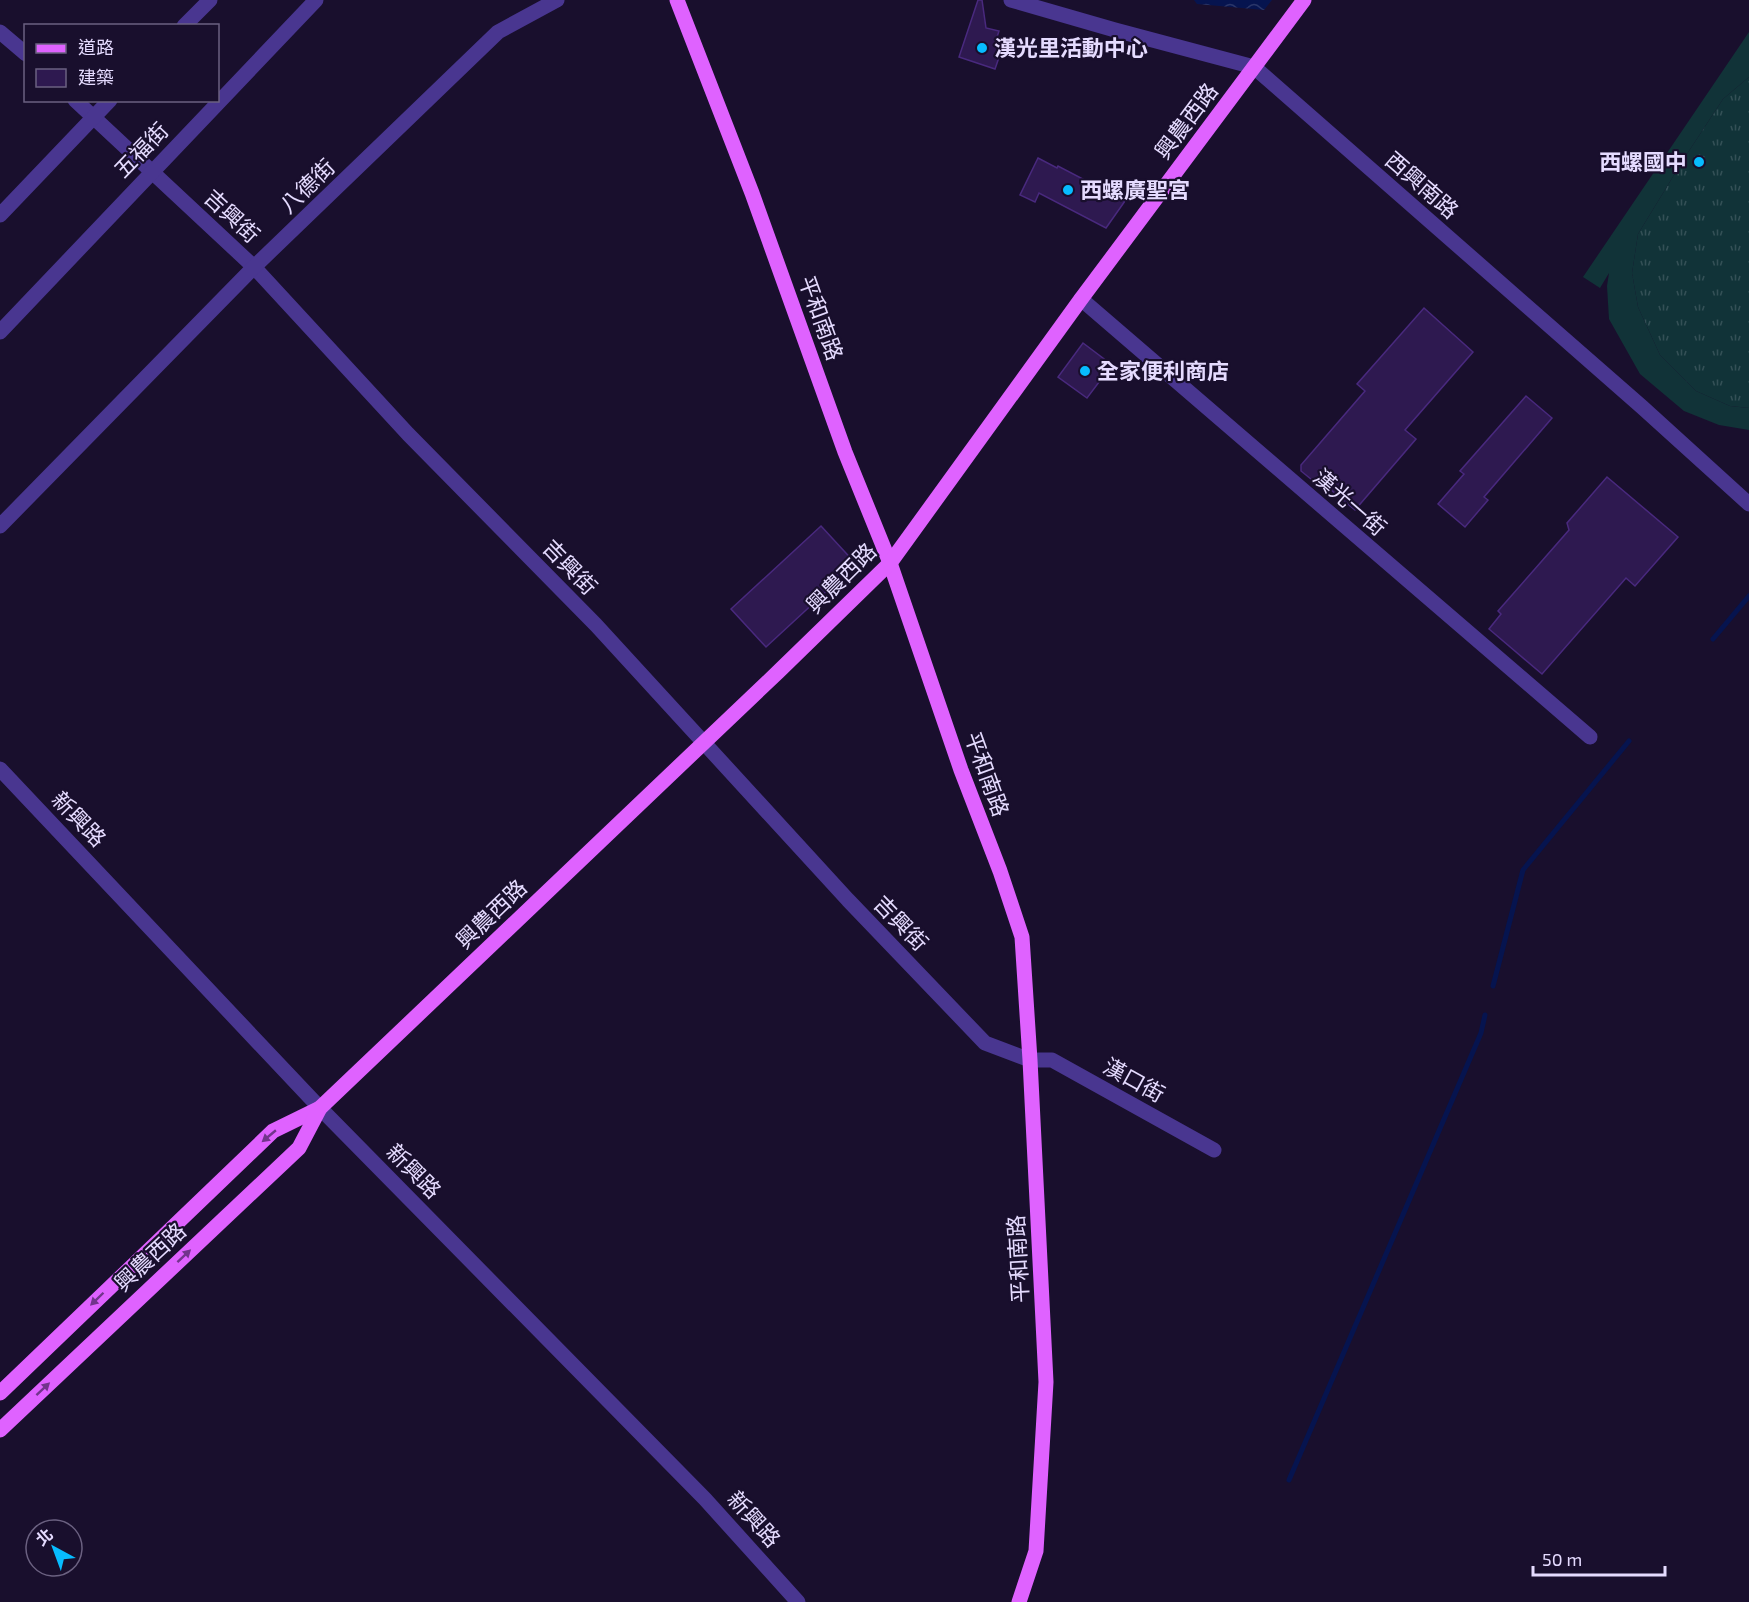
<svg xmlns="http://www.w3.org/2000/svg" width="1749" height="1602" font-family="'Exo 2','Noto Sans TC',sans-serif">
  <defs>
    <pattern id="grass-tufts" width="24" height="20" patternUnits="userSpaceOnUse" patternTransform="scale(1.5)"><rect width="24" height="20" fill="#113338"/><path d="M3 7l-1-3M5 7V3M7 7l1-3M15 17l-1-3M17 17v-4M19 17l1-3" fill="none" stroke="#345056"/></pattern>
    <pattern id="water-waves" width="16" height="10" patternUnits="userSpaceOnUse" patternTransform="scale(1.5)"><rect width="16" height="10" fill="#06144f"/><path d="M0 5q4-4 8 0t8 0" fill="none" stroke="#2a3669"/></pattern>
  </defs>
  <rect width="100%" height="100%" fill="#190f2d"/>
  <!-- grass -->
  <polygon fill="url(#grass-tufts)" points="1749,77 1749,408 1730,406 1696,391 1660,355 1638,307 1632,273 1638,234 1685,157 1723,99"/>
  <!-- pitch -->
  <polygon fill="#113338" points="1749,32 1749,77 1723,99 1685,157 1638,234 1632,273 1638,307 1660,355 1696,391 1730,406 1749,408 1749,430 1719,425 1684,411 1640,374 1609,319 1607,286 1609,273 1600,288 1583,277"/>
  <!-- water -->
  <polygon fill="url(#water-waves)" points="1194,0 1272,0 1264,10 1197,4"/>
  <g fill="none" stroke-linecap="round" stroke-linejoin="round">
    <!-- stream -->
    <g stroke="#06144f" stroke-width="5">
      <polyline points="1713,639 1749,596"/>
      <polyline points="1493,986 1523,870 1629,741"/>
      <polyline points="1289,1480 1481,1033 1485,1015"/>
    </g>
  </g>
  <!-- building -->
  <g fill="#2e1950" stroke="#49297e" stroke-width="1.5">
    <polygon points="978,0 982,0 986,28 999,31 997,37 1005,40 995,69 959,57"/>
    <polygon points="1038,158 1057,168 1058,166 1125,201 1106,228 1039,193 1035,202 1020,195"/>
    <polygon points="1424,308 1473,352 1405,430 1416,439 1355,510 1325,485 1322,488 1301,471 1301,465 1365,391 1357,384"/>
    <polygon points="1083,343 1112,365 1087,398 1058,377"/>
    <polygon points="1526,396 1552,418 1484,497 1488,500 1465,527 1438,504 1464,474 1460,471"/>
    <polygon points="1607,477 1678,537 1635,586 1626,578 1542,674 1489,629 1501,614 1498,611 1569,530 1567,523"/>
    <polygon points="821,526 856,564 766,647 731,609"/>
  </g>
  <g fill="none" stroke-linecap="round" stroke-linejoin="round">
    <!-- minor -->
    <g stroke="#493690" stroke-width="15">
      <polyline points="1011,0 1115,30 1254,67 1642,407 1749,504"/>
      <polyline points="184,26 210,0"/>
      <polyline points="0,32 26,54"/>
      <polyline points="75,100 254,267 408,434 596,625 848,900 985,1043 1030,1060 1052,1060 1214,1150"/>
      <polyline points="0,215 110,100"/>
      <polyline points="1081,299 1590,737"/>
      <polyline points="0,332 316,0"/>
      <polyline points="0,526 254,267 498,32 557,0"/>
      <polyline points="0,769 320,1108 705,1499 798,1602"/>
    </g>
    <!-- major -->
    <g stroke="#df62ff" stroke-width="15">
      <polyline points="677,0 752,193 845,452 890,563 961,770 1000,871 1022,937 1030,1060 1046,1382 1036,1551 1019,1602"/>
      <polyline points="0,1393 273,1131 320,1108"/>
      <polyline points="0,1430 299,1148 320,1108 778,672 890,563 1081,299 1304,0"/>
    </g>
  </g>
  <!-- one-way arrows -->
  <defs><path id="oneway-solid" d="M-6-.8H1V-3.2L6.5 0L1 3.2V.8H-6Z" transform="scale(1.5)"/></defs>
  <g fill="#72348c">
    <use href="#oneway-solid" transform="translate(269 1136) rotate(140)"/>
    <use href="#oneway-solid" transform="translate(184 1256) rotate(-43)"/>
    <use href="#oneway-solid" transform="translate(97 1299) rotate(136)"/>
    <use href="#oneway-solid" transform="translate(43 1389) rotate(-43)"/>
  </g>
  <!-- markers -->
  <g fill="#07bcff" stroke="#190f2d" stroke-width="2">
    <circle cx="982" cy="48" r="6"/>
    <circle cx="1699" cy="162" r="6"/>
    <circle cx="1068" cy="190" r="6"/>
    <circle cx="1085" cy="371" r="6"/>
  </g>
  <g text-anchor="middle" stroke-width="4.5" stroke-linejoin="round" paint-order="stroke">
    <!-- poi labels -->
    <g font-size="22" font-weight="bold" fill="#e5dbff" stroke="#190f2d" text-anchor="start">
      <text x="994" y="56">漢光里活動中心</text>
      <text x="1687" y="170" text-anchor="end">西螺國中</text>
      <text x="1080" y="198">西螺廣聖宮</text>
      <text x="1097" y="379">全家便利商店</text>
    </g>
    <!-- street labels -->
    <g font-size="22" fill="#e5dbff" stroke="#190f2d">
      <text transform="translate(1186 121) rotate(-53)" y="8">興農西路</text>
      <text transform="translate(141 150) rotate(-46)" y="8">五福街</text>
      <text transform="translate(1422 185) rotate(41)" y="8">西興南路</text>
      <text transform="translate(307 186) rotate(-44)" y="8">八德街</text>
      <text transform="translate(232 216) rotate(43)" y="8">吉興街</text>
      <text transform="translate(821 318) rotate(70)" y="8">平和南路</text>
      <text transform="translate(1350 502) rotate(41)" y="8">漢光一街</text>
      <text transform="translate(570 567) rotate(46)" y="8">吉興街</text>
      <text transform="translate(841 578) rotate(-45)" y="8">興農西路</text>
      <text transform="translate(987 774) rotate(70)" y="8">平和南路</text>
      <text transform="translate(79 819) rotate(46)" y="8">新興路</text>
      <text transform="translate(491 914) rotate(-44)" y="8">興農西路</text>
      <text transform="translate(901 923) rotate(46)" y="8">吉興街</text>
      <text transform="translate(1134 1080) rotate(29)" y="8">漢口街</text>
      <text transform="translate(414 1171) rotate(45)" y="8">新興路</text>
      <text transform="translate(150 1257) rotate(-43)" y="8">興農西路</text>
      <text transform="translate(1018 1259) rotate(-93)" y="8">平和南路</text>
      <text transform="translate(754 1519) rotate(48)" y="8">新興路</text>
    </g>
  </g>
  <!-- legend -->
  <rect x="24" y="24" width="195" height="78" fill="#190f2d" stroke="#6b6181" stroke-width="1.5"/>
  <rect x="36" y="44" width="30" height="9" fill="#df62ff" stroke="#6b6181" stroke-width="1.5"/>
  <text x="78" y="54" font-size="18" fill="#e5dbff">道路</text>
  <rect x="36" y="69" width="30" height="18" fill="#2e1950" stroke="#6b6181" stroke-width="1.5"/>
  <text x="78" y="84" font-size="18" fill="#e5dbff">建築</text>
  <!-- north arrow -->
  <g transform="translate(54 1548) rotate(319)"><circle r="28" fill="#190f2d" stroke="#6b6181" stroke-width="1.5"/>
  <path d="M0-4.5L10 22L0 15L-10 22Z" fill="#07bcff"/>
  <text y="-9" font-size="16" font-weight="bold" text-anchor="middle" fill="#e5dbff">北</text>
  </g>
  <!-- scale -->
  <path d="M1533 1566v9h132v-9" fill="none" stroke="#e5dbff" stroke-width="3"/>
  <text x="1542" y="1566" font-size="18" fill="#e5dbff" stroke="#190f2d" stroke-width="4.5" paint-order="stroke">50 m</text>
</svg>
